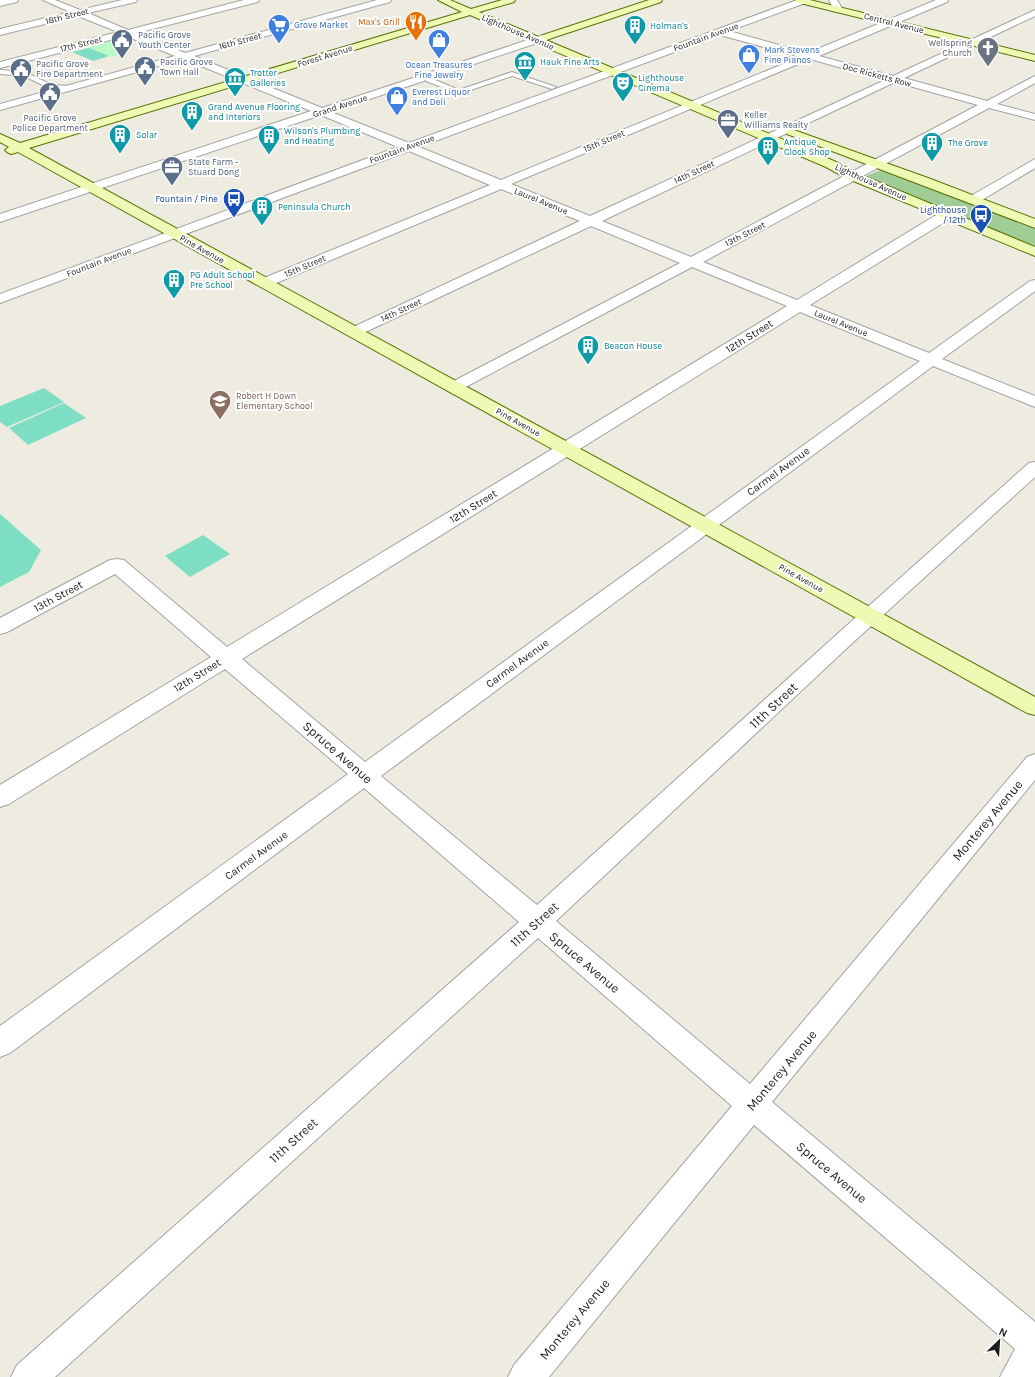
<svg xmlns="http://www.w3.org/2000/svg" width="1035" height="1377" font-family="Karla,sans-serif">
  <rect width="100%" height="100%" fill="#eeebe1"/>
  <!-- forest -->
  <polygon fill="#a0cd95" points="883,169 1035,228 1035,247 864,177"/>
  <!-- park -->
  <polygon fill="#bcf9c8" points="120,38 134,44 119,48 128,52 110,57 87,47"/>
  <!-- pitch -->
  <g fill="#7edec3">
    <polygon points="89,48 109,56 93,61 72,52"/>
    <polygon points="44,388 64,402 7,427 0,422 0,406"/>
    <polygon points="64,403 86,418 28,445 9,428"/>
    <polygon points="0,514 41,550 29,572 0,587"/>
    <polygon points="203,535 230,554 190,577 165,556"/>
  </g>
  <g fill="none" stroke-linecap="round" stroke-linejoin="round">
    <!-- lane casing -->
    <g stroke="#a3a3a3" stroke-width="2">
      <g id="lane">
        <polygon points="0,70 25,72 52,85 70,86 74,88 70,90 51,89 24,76 0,74"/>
        <polygon points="512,72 556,87 552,89 512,76 459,94 426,81 427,79 433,79 459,90"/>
      </g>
    </g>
    <!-- street casing -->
    <g stroke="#a3a3a3" stroke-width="2">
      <g id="street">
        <polygon points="0,0 18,0 17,2 0,6"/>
        <path d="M43 0H55L80 10 122 0H137L136 2 88 13 128 30 244 0H259L258 2 137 33 185 53 377 0H391L390 2 194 56 322 108 543 35H549L551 37 549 39 331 112 409 143 797 0H809L808 2 729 31 808 53 936 0H948L947 2 819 56 893 76 1035 10V16L904 78 987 101 1035 76V83L997 104 1035 114V120L989 108 703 262 797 300 941 212H951L952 215 951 218 810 305 929 353 1030 281 1035 280V291L942 359 1035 396V407L933 366 381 776 537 905 834 637 1029 463 1035 462V477L848 647 556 921 750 1084 1027 757 1035 754V780L772 1102 1035 1322V1377H1000L1015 1349 754 1125 549 1377H508L514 1365 732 1106 538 938 55 1377H11L17 1365 519 922 364 788 10 1053 0 1057V1026L348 774 225 669 9 804 0 807V785L211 657 115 574 7 632 0 634V618L110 560 117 559 124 560 227 647 787 306 692 267 460 390 454 392 448 390 446 387 448 384 680 263 591 226 359 335 354 337 349 335 346 332 349 329 580 221 501 189 269 286 264 287 259 286 257 283 259 280 490 185 409 151 0 303V294L398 147 321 115 0 222V214L311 111 184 59 0 110V104L175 56 126 36 0 68V62L118 32 78 16 0 35V29L70 12ZM720 35 800 57 501 180 419 147ZM810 59 885 80 590 216 511 184ZM895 82 978 105 691 257 602 221ZM800 312 920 361 365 762 242 659Z"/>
        <polygon points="829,0 837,0 843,10 841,12 835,12"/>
        <polygon points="1035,159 1035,168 977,203 969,203 967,200 969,197"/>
      </g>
    </g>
    <!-- secondary casing -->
    <g stroke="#5a7204" stroke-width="2">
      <g id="secondary">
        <polygon points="438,0 450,0 471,9 502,0 515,0 514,2 479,12 834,161 854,172 1035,247 1035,256 846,178 826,167 470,15 29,148 1035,697 1035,715 1027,713 18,152 11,154 7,152 5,150 9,147 0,142 0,134 20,143 462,12"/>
        <polygon points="649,0 662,0 661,2 549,39 546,40 541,37 543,35"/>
        <polygon points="795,0 810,0 1035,55 1035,61 796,2"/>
        <polygon points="791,129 928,178 1035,219 1035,228 787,134 785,132 787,130"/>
      </g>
    </g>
    <!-- lane -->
    <use href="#lane" fill="#fff" fill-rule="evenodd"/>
    <!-- street -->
    <use href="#street" fill="#fff" fill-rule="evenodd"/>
    <!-- secondary -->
    <use href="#secondary" fill="#eefab3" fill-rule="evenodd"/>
  </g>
  <!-- icons -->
  <defs>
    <g id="restaurant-pin" transform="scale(1.15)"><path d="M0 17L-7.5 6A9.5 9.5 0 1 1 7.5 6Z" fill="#e8710a" stroke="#fff"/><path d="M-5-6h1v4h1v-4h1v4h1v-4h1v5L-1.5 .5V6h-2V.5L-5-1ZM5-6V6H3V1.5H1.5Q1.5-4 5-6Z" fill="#fff"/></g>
    <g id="supermarket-pin" transform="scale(1.15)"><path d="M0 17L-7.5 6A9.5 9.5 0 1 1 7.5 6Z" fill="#3f7fe0" stroke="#fff"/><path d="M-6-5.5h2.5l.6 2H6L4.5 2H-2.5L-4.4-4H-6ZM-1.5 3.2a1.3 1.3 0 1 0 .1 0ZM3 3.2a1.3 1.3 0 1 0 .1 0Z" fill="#fff"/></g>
    <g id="building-pin" transform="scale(1.15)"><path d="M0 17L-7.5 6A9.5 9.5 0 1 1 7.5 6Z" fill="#0f9aa8" stroke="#fff"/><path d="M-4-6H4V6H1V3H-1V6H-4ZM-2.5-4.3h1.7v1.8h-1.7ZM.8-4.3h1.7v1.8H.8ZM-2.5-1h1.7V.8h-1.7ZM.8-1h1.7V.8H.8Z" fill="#fff"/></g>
    <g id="civic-pin" transform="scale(1.15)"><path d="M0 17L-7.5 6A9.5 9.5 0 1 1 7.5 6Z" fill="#5c6f8a" stroke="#fff"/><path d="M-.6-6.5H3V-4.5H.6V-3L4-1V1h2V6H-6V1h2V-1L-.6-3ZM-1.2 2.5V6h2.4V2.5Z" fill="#fff"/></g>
    <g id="shop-pin" transform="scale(1.15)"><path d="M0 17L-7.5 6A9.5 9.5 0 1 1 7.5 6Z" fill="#3f7fe0" stroke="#fff"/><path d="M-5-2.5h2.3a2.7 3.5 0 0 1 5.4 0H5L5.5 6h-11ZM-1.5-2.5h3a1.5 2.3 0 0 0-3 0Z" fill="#fff"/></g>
    <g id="church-pin" transform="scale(1.15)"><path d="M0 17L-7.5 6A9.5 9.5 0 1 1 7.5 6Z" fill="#6b7280" stroke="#fff"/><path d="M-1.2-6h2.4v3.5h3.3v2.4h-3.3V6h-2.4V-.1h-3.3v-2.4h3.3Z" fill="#fff"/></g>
    <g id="museum-pin" transform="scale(1.15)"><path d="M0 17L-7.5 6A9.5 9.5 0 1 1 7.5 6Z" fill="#0f9aa8" stroke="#fff"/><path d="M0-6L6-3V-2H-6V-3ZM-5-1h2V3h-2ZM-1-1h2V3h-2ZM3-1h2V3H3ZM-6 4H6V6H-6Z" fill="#fff"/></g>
    <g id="theatre-pin" transform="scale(1.15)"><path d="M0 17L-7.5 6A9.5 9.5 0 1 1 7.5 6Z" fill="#0f9aa8" stroke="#fff"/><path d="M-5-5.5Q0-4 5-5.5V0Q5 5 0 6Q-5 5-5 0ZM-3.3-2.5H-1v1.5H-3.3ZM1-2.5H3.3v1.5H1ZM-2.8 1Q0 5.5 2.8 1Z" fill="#fff"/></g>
    <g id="office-pin" transform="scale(1.15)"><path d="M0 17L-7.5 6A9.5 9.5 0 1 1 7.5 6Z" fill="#5c6f8a" stroke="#fff"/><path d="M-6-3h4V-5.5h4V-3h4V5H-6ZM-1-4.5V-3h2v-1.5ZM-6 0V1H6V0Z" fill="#fff"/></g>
    <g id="bus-pin" transform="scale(1.15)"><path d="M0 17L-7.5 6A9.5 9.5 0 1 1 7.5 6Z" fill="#1a4fb4" stroke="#fff"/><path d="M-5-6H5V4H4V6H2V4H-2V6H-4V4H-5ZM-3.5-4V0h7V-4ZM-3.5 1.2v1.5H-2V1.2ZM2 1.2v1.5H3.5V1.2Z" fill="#fff"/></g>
    <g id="school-pin" transform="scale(1.15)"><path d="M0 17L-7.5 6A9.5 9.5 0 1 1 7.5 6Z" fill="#8d6e63" stroke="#fff"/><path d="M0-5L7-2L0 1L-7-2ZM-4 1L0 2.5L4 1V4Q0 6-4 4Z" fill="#fff"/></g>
  </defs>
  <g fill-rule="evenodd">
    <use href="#restaurant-pin" x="416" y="22"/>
    <use href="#supermarket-pin" x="279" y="25"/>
    <use href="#building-pin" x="635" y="26"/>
    <use href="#civic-pin" x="122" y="40"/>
    <use href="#shop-pin" x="439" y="40"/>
    <use href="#church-pin" x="988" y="48"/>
    <use href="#shop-pin" x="749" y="55"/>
    <use href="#museum-pin" x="525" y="62"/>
    <use href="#civic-pin" x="145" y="67"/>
    <use href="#civic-pin" x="21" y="69"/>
    <use href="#museum-pin" x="235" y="78"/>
    <use href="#theatre-pin" x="623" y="83"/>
    <use href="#civic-pin" x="50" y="93"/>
    <use href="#shop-pin" x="397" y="97"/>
    <use href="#building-pin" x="192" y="112"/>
    <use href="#office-pin" x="728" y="120"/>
    <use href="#building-pin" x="120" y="135"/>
    <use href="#building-pin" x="269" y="136"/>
    <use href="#building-pin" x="932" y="143"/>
    <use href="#building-pin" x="768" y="147"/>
    <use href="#office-pin" x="172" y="167"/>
    <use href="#bus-pin" x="234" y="199"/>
    <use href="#building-pin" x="262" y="207"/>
    <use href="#bus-pin" x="981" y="215"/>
    <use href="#building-pin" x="174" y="280"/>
    <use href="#building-pin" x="588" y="346"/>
    <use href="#school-pin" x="220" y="401"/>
  </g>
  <g text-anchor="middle" stroke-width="4" stroke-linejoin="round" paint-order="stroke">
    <!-- far-street labels -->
    <g font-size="9" fill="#1c1c1c" stroke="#fff">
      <text transform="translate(67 16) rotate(-14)" y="3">18th Street</text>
      <text transform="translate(894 23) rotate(14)" y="3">Central Avenue</text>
      <text transform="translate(518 32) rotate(23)" y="3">Lighthouse Avenue</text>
      <text transform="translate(706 37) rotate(-20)" y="3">Fountain Avenue</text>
      <text transform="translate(240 41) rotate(-15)" y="3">16th Street</text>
      <text transform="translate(81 44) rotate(-14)" y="3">17th Street</text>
      <text transform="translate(325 56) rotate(-17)" y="3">Forest Avenue</text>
      <text transform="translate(877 75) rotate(15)" y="3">Doc Ricketts Row</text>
      <text transform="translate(340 106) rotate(-18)" y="3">Grand Avenue</text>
      <text transform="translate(604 141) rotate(-23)" y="3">15th Street</text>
      <text transform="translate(402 149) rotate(-20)" y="3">Fountain Avenue</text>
      <text transform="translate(694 172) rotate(-25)" y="3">14th Street</text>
      <text transform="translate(871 182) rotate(24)" y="3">Lighthouse Avenue</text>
      <text transform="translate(541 201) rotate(22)" y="3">Laurel Avenue</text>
      <text transform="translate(745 234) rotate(-27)" y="3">13th Street</text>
      <text transform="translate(202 249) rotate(29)" y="3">Pine Avenue</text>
      <text transform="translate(99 262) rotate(-21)" y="3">Fountain Avenue</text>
      <text transform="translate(305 266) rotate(-23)" y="3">15th Street</text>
      <text transform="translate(401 310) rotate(-25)" y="3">14th Street</text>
      <text transform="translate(841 323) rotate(22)" y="3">Laurel Avenue</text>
      <text transform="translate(518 422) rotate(29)" y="3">Pine Avenue</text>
      <text transform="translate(801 578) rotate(29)" y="3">Pine Avenue</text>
    </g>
    <!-- far-food labels -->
    <g font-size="9" fill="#c56008" stroke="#fff" text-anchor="end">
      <text x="400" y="25">Max's Grill</text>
    </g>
    <!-- far-shop labels -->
    <g font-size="9" fill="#366cbe" stroke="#fff" text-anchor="start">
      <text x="294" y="28">Grove Market</text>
      <text x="764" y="53">Mark Stevens<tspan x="764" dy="10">Fine Pianos</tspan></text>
      <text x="439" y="68" text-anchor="middle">Ocean Treasures<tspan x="439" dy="10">Fine Jewelry</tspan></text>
      <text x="412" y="95">Everest Liquor<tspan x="412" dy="10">and Deli</tspan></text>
    </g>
    <!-- far-culture labels -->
    <g font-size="9" fill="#0d838f" stroke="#fff" text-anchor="start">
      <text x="650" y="29">Holman's</text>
      <text x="540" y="65">Hauk Fine Arts</text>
      <text x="250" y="76">Trotter<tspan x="250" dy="10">Galleries</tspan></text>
      <text x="638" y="81">Lighthouse<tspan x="638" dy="10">Cinema</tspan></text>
      <text x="208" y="110">Grand Avenue Flooring<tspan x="208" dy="10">and Interiors</tspan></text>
      <text x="284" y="134">Wilson's Plumbing<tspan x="284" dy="10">and Heating</tspan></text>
      <text x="136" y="138">Solar</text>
      <text x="784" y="145">Antique<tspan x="784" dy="10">Clock Shop</tspan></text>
      <text x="948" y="146">The Grove</text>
      <text x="278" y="210">Peninsula Church</text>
      <text x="190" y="278">PG Adult School<tspan x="190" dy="10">Pre School</tspan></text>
      <text x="604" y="349">Beacon House</text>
    </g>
    <!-- far-service labels -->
    <g font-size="9" fill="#4e5e75" stroke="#fff" text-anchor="start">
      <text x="138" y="38">Pacific Grove<tspan x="138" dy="10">Youth Center</tspan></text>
      <text x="160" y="65">Pacific Grove<tspan x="160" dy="10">Town Hall</tspan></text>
      <text x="36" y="67">Pacific Grove<tspan x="36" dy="10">Fire Department</tspan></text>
      <text x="744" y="118">Keller<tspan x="744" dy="10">Williams Realty</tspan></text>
      <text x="50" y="121" text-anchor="middle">Pacific Grove<tspan x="50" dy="10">Police Department</tspan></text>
      <text x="188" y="165">State Farm -<tspan x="188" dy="10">Stuard Dong</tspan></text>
    </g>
    <!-- far-worship labels -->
    <g font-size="9" fill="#5b616d" stroke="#fff" text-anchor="end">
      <text x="972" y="46">Wellspring<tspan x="972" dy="10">Church</tspan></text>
    </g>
    <!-- far-transit labels -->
    <g font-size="9" fill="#164399" stroke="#fff" text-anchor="end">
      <text x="218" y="202">Fountain / Pine</text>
      <text x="966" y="213">Lighthouse<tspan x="966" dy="10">/ 12th</tspan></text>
    </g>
    <!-- far-education labels -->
    <g font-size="9" fill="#785e54" stroke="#fff" text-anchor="start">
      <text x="236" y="399">Robert H Down<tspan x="236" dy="10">Elementary School</tspan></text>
    </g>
    <!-- street labels -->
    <g font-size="11" fill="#1c1c1c" stroke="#fff">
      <text transform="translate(749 336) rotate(-32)" y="4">12th Street</text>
      <text transform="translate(778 471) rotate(-36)" y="4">Carmel Avenue</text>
      <text transform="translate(473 506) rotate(-32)" y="4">12th Street</text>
      <text transform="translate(58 596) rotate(-28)" y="4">13th Street</text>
      <text transform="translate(517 663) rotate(-36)" y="4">Carmel Avenue</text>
      <text transform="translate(197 675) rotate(-32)" y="4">12th Street</text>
      <text transform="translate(256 855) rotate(-36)" y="4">Carmel Avenue</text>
    </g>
    <!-- near-street labels -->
    <g font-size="13" fill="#1c1c1c" stroke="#fff">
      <text transform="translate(773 705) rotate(-43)" y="5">11th Street</text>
      <text transform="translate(338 752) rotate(41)" y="5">Spruce Avenue</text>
      <text transform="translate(987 820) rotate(-50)" y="5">Monterey Avenue</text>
      <text transform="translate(534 924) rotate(-42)" y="5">11th Street</text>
      <text transform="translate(585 962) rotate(40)" y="5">Spruce Avenue</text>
      <text transform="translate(781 1070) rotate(-50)" y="5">Monterey Avenue</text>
      <text transform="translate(293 1140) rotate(-42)" y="5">11th Street</text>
      <text transform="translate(832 1172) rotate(40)" y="5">Spruce Avenue</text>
      <text transform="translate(574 1319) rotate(-50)" y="5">Monterey Avenue</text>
    </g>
  </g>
  <!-- north arrow -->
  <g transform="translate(999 1341) rotate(25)" stroke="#ffffff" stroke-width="3" paint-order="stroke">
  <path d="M0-3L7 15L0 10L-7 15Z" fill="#1c1c1c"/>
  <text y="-6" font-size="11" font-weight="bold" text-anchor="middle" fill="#1c1c1c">N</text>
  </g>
</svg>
